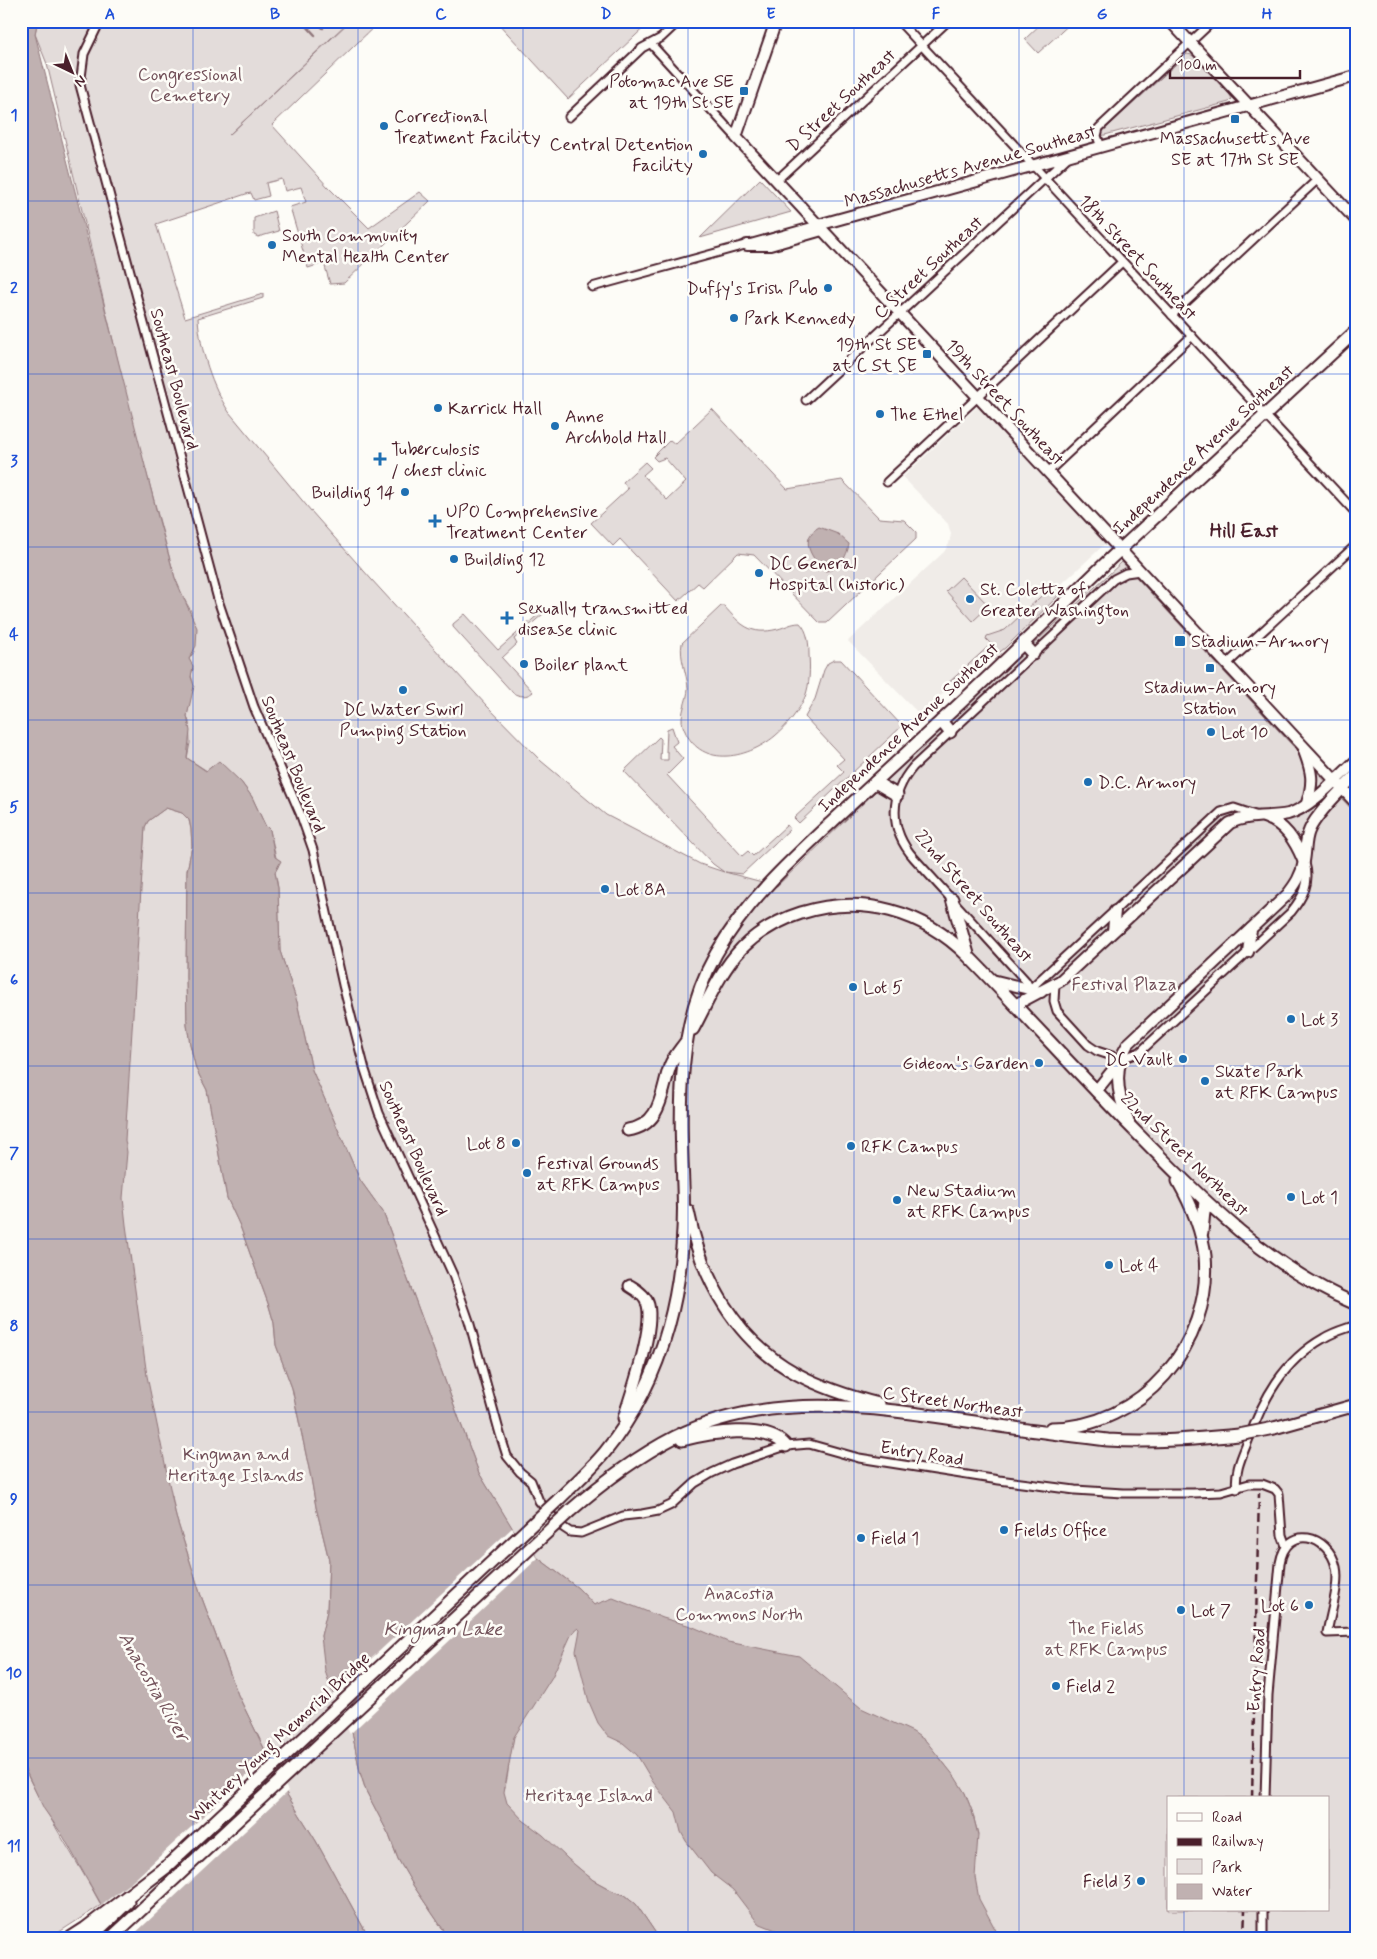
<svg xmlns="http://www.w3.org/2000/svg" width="1377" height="1959" font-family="Mynerve,sans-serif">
  <rect width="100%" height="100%" fill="#fdfcf7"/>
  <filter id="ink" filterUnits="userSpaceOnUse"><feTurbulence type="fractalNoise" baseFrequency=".02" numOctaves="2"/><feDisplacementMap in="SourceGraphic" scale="10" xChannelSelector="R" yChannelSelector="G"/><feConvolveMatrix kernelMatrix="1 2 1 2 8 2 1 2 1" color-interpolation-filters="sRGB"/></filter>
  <g filter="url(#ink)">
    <!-- built -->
    <polygon fill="#f0ece8" points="978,406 1106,543 920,715 848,641 944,552 949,544 951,534 948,524 903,477"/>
    <!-- green -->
    <g fill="#e3dcda" stroke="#967e82" fill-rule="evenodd">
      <path d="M36 21H349L229 135 350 21H380L272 125 328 187 369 228 420 192 430 201 344 283 330 284 324 263 308 268 290 207 306 202 301 187 285 191 282 179 266 183 269 196 254 200 251 193 246 194 156 224 185 318 263 294V298L198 318C200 350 212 386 229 412L311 511 371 579 486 705 541 761 606 815 700 864 724 872 713 864 624 771 659 737 661 739 660 760H668V752H666L667 729 672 727 677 742 672 746 683 759 667 775 742 856 748 851 753 856 787 825 790 829 742 874 725 872 777 886 902 766 1122 562 1356 814V1938H922L978 1834 972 1811 965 1793 941 1759 771 1662 598 1604 594 1605 578 1588 538 1558 512 1528 479 1473 383 1212 360 1180 312 1070 297 1002 280 951 278 888 275 872 278 867 270 830 265 825 252 797 241 782 214 764 207 771 187 758 190 743 189 722 187 716 193 682 191 675 193 669 189 659 194 652 191 611 181 594 175 578 120 375 121 374 47 64 35 34 37 24ZM1168 1798H1328V1910H1168Z"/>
      <polygon points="496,21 651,21 568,99"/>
      <polygon points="1044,21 1073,21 1038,53 1025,39"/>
      <polygon points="1187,54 1192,55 1230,95 1232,99 1229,102 1101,136 1101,133"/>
      <polygon points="760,179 791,212 700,238"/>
      <polygon points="274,211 279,231 258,237 254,235 254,218"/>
      <polygon points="712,409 787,489 842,480 879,518 904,520 916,532 916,539 827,623 820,623 754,555 738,553 703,587 698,583 678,601 620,539 613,546 591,523 628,489 623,482 645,462 651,468 643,475 667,500 686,482 665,458 657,461 653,457 670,440 675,444"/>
      <polygon points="961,577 989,606 973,621 946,591"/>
      <polygon points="1054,584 1056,584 1061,588 1057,597 1005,648 949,691 945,686 991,644 986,639 987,636 1005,630"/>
      <path d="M721 606H724C741 625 750 636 778 629 786 627 791 623 800 623 808 631 809 644 809 655 810 668 810 684 805 697 799 711 787 726 775 736 746 760 698 769 683 726 679 714 688 700 688 688 687 673 679 658 682 643Z"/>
      <path d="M541 612 543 614 514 639 517 644 502 658 533 692C527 697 520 697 513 693L453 627V624L465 614 498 650Z"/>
      <polygon points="834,660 841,660 902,726 799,823 794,818 844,772 837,765 844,759 805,717 815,699 824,670 828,663"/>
      <polygon points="166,808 182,813 189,820 191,829 192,846 187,871 186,976 187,1025 190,1044 196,1069 207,1090 227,1198 240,1226 269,1306 274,1323 276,1345 292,1388 311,1478 316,1507 329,1560 327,1611 321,1636 352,1732 360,1772 366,1791 389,1835 398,1859 413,1885 449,1938 369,1938 316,1841 286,1793 238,1695 200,1593 176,1517 172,1496 110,1425 113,973 136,948 145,827 148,821"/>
      <path d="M578 1627 580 1630 889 1938H659L636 1904 625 1895 613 1891 593 1880 550 1845 500 1799C507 1785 511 1767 506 1751L567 1629Z"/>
      <path d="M21 1761C43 1812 75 1856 101 1905L50 1938H21Z"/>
    </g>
    <!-- water -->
    <g fill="#c0b1b1" stroke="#91777b">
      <polygon points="21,21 36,21 37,24 35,34 158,517 175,578 197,628 196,646 189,659 193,666 191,677 194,686 187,716 190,731 187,758 206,771 219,761 241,782 252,797 265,825 270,830 275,857 281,861 275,872 278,888 280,951 297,1002 312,1070 360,1180 383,1212 479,1473 513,1529 538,1558 578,1588 594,1605 613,1598 663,1618 691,1626 728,1642 799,1656 861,1708 913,1732 926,1741 955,1777 965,1793 972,1811 978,1835 975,1877 979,1899 1000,1938 783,1938 778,1931 758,1923 733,1890 711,1873 686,1841 681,1832 676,1812 653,1782 637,1755 623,1743 608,1736 598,1723 589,1702 576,1651 580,1630 578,1628 572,1633 552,1677 514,1737 504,1792 507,1803 523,1820 543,1835 568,1859 593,1880 613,1891 625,1895 636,1904 659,1938 449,1938 413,1885 398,1859 389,1835 366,1791 360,1772 352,1732 333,1694 325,1671 321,1636 327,1611 329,1560 316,1507 311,1478 292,1388 276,1345 274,1323 269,1306 240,1226 227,1198 207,1090 196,1069 190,1044 187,1025 186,976 187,871 192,846 191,829 189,820 182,813 166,808 148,821 145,827 125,1140 127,1152 123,1198 126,1225 147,1376 176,1517 200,1593 238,1695 286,1793 316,1841 369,1938 120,1938 63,1836 44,1809 21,1761"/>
      <path d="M819 527 838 534 849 544C847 557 839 570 825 571 812 559 798 539 819 527Z"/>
    </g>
    <!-- pier -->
    <g fill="#fdfcf7">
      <polygon points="512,1528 538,1558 350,1734 331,1696"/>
      <polygon points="269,1755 288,1791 130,1938 120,1938 101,1905 134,1880"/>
    </g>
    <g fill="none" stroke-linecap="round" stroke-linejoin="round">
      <!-- stream -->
      <g stroke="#91777b" stroke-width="2.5">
        <polyline points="302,21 315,35"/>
        <polyline points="316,21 323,28"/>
      </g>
      <!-- street casing -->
      <g stroke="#4a1f2b" stroke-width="11">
        <g id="street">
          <polyline points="100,21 84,54 80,85 219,603 254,707 300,813 313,850 343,985 365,1070 379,1113 453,1275 469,1321 500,1434 507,1456 520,1472 531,1481 539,1501 561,1526 570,1532 581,1533 623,1516 642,1514 658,1511 671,1505 695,1483 712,1473 732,1464 786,1446 809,1444 859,1458 999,1480 1075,1490 1123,1493 1193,1493 1221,1492 1249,1484 1262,1484 1275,1489 1279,1494 1282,1535 1286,1546"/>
          <polyline points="899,21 1356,513"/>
          <polyline points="651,44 736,137"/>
          <polyline points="569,117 642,48 661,38 679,21"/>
          <polyline points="1101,147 1097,136 1099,128 1213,21"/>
          <polyline points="776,181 948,21"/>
          <polyline points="592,287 818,225"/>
          <polyline points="1172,315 1318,179"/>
          <polyline points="806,400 1068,157"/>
          <polyline points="1048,472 1192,336"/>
          <polyline points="887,482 1122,262"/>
          <path d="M1140 571 1126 573 1114 579 913 767C889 795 889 830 914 858L1026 981 1030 989 1221 812 1234 808 1258 816"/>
          <polyline points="1227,664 1356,545"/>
          <path d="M1055 984 1054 1001 1057 1011 1088 1045 1097 1051 1121 1059 1140 1052 1291 912C1303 897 1311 883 1305 863"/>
          <path d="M1237 1489C1234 1472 1242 1456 1248 1441 1263 1399 1283 1361 1324 1338 1333 1332 1345 1329 1356 1325"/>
          <path d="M1265 1798 1268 1695 1280 1563C1287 1523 1329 1535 1336 1567 1340 1585 1330 1615 1327 1633L1356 1632"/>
          <polyline points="1263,1938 1263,1910"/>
        </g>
      </g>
      <!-- secondary casing -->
      <g stroke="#4a1f2b" stroke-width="14">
        <g id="secondary">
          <polyline points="776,21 736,137 1356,803"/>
          <polyline points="1170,21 1356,220"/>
          <polyline points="818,225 1356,76"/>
          <polyline points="747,245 770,245 822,230"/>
          <path d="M1304 751C1312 772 1314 781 1307 803"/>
          <path d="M1264 817C1285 824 1295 841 1303 860"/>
          <polyline points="1113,931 1115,911"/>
          <polyline points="1248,952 1251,929"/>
          <polyline points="992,980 1041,992"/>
          <path d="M1015 1005 1060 981 1230 823C1249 814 1268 818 1288 814 1311 808 1338 777 1356 761"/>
          <polyline points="1096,1091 1121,1060"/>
          <path d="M1129 1122C1117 1096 1112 1069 1128 1044L1287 895C1295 885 1302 875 1304 861 1306 851 1305 840 1309 831 1315 815 1343 788 1356 775"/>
        </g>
      </g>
      <!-- primary casing -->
      <g stroke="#4a1f2b" stroke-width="15">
        <g id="primary">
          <polyline points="1023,643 1033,654"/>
          <polyline points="941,721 950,732"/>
          <polyline points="875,782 897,795"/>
          <polyline points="952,899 968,954"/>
          <path d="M693 1029C708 1001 720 971 742 948 758 932 779 920 801 913 862 894 923 911 968 956 1024 1013 1077 1072 1133 1129 1199 1196 1267 1267 1356 1304"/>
          <path d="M628 1130C662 1125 661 1092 670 1066 673 1058 680 1050 685 1043"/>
          <path d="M688 1211C701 1277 735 1341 797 1374 823 1388 851 1397 879 1404"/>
          <polyline points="1202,1232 1205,1201"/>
          <path d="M624 1418C632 1393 654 1329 648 1305 646 1297 637 1290 630 1286"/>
          <path d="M1051 1428C1141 1428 1213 1344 1205 1256 1202 1229 1191 1204 1178 1181"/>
          <polyline points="1274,1428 1356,1405"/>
          <path d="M682 1440C708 1433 767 1423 786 1446"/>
          <path d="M558 1500C574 1484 591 1469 605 1452 666 1377 687 1281 683 1186 680 1108 676 1024 716 954 746 901 790 861 834 820 874 783 914 746 954 709 1007 660 1058 609 1110 559 1191 483 1274 407 1356 331"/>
          <path d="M570 1511C602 1483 636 1457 675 1437 770 1389 880 1408 981 1423 1023 1430 1066 1435 1108 1440 1152 1443 1196 1439 1239 1435"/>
          <polyline points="90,1938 128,1902"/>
        </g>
      </g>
      <!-- highway casing -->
      <g stroke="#4a1f2b" stroke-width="16">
        <polyline id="highway" points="71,1938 85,1929 166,1867"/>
      </g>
      <!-- street -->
      <use href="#street" stroke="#fdfcf7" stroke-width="7"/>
      <!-- secondary -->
      <use href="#secondary" stroke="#fdfcf7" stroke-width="10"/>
      <!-- primary -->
      <use href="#primary" stroke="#fdfcf7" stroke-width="11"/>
      <!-- highway -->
      <use href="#highway" stroke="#fdfcf7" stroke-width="12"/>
      <!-- rail -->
      <g stroke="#4a1f2b" stroke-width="2.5" stroke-dasharray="8 4" stroke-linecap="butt">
        <polyline points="21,29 25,21"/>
        <polyline points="1252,1798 1259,1493"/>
        <polyline points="1244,1938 1245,1910"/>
      </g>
      <!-- primary-bridge casing -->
      <g stroke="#4a1f2b" stroke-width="15" stroke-linecap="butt">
        <g id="primary-bridge">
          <polyline points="1239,1435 1274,1428"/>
          <polyline points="166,1867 558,1500"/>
          <polyline points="111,1938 570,1511"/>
        </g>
      </g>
      <!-- primary-bridge -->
      <use href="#primary-bridge" stroke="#fdfcf7" stroke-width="11"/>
    </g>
  </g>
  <!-- grid -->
  <path fill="none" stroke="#1d4ed8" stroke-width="1" stroke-opacity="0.55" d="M193 21V1938M358 21V1938M523 21V1938M688 21V1938M854 21V1938M1019 21V1938M1184 21V1798M21 201H1356M21 374H1356M21 547H1356M21 720H1356M21 893H1356M21 1066H1356M21 1239H1356M21 1412H1356M21 1585H1356M21 1758H1356M1184 1910V1938"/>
  <!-- markers -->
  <g fill="#1f6fb2" stroke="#fdfcf7" stroke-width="2">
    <rect x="739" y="86" width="10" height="10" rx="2.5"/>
    <rect x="1230" y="114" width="10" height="10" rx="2.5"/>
    <circle cx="384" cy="126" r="5"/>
    <circle cx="703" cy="154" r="5"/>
    <circle cx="272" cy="245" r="5"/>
    <circle cx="828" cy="288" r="5"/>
    <circle cx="734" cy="318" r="5"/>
    <rect x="922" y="349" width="10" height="10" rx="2.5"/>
    <circle cx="438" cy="408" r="5"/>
    <circle cx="880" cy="414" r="5"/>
    <circle cx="555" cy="426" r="5"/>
    <path d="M377.5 451.5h5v5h5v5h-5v5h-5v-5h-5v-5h5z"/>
    <circle cx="405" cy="492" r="5"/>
    <path d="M432.5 513.5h5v5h5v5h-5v5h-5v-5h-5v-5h5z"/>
    <circle cx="454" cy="559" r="5"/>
    <circle cx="759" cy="573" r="5"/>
    <circle cx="970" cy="599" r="5"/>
    <path d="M504.5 610.5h5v5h5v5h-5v5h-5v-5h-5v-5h5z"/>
    <rect x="1174" y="635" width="12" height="12" rx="2.5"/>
    <circle cx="524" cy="664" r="5"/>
    <rect x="1205" y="663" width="10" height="10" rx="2.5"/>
    <circle cx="403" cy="690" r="5"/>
    <circle cx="1211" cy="732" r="5"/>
    <circle cx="1088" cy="782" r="5"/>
    <circle cx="605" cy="889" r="5"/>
    <circle cx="853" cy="987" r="5"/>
    <circle cx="1291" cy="1019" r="5"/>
    <circle cx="1183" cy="1059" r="5"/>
    <circle cx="1039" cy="1063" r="5"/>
    <circle cx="1205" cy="1081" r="5"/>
    <circle cx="516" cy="1143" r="5"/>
    <circle cx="851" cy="1146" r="5"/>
    <circle cx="527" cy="1173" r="5"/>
    <circle cx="1291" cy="1197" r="5"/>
    <circle cx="897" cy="1200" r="5"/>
    <circle cx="1109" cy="1265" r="5"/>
    <circle cx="1004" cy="1530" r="5"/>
    <circle cx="861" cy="1538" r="5"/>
    <circle cx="1309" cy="1605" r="5"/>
    <circle cx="1181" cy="1610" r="5"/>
    <circle cx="1056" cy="1686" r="5"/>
    <circle cx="1141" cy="1881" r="5"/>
  </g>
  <g text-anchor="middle" stroke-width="5" stroke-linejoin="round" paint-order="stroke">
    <!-- park labels -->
    <g font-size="18" fill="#704e57" stroke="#fdfcf7">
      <text x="190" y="80">Congressional<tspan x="190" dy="21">Cemetery</tspan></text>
      <text x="1124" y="990">Festival Plaza</text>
      <text x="236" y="1460">Kingman and<tspan x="236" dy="21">Heritage Islands</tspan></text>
      <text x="739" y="1599">Anacostia<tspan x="739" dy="21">Commons North</tspan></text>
      <text x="1106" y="1634">The Fields<tspan x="1106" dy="21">at RFK Campus</tspan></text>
      <text x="589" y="1801">Heritage Island</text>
    </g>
    <!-- poi labels -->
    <g font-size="18" fill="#4a1f2b" stroke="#fdfcf7" text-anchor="start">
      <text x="734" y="87" text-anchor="end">Potomac Ave SE<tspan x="734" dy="21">at 19th St SE</tspan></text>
      <text x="394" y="122">Correctional<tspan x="394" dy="21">Treatment Facility</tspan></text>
      <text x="1235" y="144" text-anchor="middle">Massachusetts Ave<tspan x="1235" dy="21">SE at 17th St SE</tspan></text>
      <text x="693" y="150" text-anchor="end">Central Detention<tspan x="693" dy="21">Facility</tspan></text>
      <text x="282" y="241">South Community<tspan x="282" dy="21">Mental Health Center</tspan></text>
      <text x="818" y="294" text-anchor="end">Duffy's Irish Pub</text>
      <text x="744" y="324">Park Kennedy</text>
      <text x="917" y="350" text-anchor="end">19th St SE<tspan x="917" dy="21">at C St SE</tspan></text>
      <text x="448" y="414">Karrick Hall</text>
      <text x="890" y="420">The Ethel</text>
      <text x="565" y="422">Anne<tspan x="565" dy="21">Archbold Hall</tspan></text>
      <text x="391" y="455">Tuberculosis<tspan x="391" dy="21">/ chest clinic</tspan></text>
      <text x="395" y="498" text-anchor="end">Building 14</text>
      <text x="446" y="517">UPO Comprehensive<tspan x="446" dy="21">Treatment Center</tspan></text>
      <text x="464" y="565">Building 12</text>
      <text x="769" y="569">DC General<tspan x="769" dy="21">Hospital (historic)</tspan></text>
      <text x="980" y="595">St. Coletta of<tspan x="980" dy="21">Greater Washington</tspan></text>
      <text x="518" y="614">Sexually transmitted<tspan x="518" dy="21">disease clinic</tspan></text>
      <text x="1191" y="647">Stadium–Armory</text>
      <text x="534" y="670">Boiler plant</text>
      <text x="1210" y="693" text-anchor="middle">Stadium-Armory<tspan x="1210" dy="21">Station</tspan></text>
      <text x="403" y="715" text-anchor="middle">DC Water Swirl<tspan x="403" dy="21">Pumping Station</tspan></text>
      <text x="1221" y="738">Lot 10</text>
      <text x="1098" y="788">D.C. Armory</text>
      <text x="615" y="895">Lot 8A</text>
      <text x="863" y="993">Lot 5</text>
      <text x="1301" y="1025">Lot 3</text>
      <text x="1173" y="1065" text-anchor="end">DC Vault</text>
      <text x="1029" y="1069" text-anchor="end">Gideon's Garden</text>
      <text x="1215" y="1077">Skate Park<tspan x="1215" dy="21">at RFK Campus</tspan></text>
      <text x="506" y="1149" text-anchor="end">Lot 8</text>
      <text x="861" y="1152">RFK Campus</text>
      <text x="537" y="1169">Festival Grounds<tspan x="537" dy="21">at RFK Campus</tspan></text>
      <text x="907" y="1196">New Stadium<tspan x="907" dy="21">at RFK Campus</tspan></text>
      <text x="1301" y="1203">Lot 1</text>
      <text x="1119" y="1271">Lot 4</text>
      <text x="1014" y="1536">Fields Office</text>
      <text x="871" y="1544">Field 1</text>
      <text x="1299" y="1611" text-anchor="end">Lot 6</text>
      <text x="1191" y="1616">Lot 7</text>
      <text x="1066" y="1692">Field 2</text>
      <text x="1131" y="1887" text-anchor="end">Field 3</text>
    </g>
    <!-- street labels -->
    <g font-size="18" fill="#4a1f2b" stroke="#fdfcf7">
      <text transform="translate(841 100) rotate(-43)" y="6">D Street Southeast</text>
      <text transform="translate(970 166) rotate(-16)" y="6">Massachusetts Avenue Southeast</text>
      <text transform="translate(1138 257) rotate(47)" y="6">18th Street Southeast</text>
      <text transform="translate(928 267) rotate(-43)" y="6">C Street Southeast</text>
      <text transform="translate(175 379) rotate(75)" y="6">Southeast Boulevard</text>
      <text transform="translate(1005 402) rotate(47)" y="6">19th Street Southeast</text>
      <text transform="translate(1203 449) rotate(-43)" y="6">Independence Avenue Southeast</text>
      <text transform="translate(908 727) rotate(-43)" y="6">Independence Avenue Southeast</text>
      <text transform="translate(294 764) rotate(68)" y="6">Southeast Boulevard</text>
      <text transform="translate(974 896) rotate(49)" y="6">22nd Street Southeast</text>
      <text transform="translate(414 1148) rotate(66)" y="6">Southeast Boulevard</text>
      <text transform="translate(1185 1154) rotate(44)" y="6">22nd Street Northeast</text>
      <text transform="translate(953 1402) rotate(8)" y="6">C Street Northeast</text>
      <text transform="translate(922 1453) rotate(9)" y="6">Entry Road</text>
      <text transform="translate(1256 1670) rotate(-86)" y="6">Entry Road</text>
      <text transform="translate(279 1737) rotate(-43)" y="6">Whitney Young Memorial Bridge</text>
    </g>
    <!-- neighbourhood labels -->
    <g font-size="19" font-weight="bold" fill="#4a1f2b" stroke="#fdfcf7">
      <text x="1244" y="537">Hill East</text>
    </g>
    <!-- water labels -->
    <g font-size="19" font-style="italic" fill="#73525a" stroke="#fdfcf7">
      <text x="443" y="1635">Kingman Lake</text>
      <text transform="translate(155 1686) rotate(60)" y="7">Anacostia River</text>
    </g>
  </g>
  <!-- margin -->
  <rect width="1377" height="1959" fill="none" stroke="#fdfcf7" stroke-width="55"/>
  <!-- legend -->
  <rect x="1167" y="1796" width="162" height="115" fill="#fdfcf7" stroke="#b5a4a5"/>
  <rect x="1177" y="1813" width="25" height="8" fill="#fdfcf7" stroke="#b5a4a5"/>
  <text x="1212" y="1822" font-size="15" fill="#4a1f2b">Road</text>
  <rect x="1177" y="1838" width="25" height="8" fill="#4a1f2b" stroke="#b5a4a5"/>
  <text x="1212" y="1846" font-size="15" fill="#4a1f2b">Railway</text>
  <rect x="1177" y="1859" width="25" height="15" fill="#e3dcda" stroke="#b5a4a5"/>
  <text x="1212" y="1872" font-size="15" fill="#4a1f2b">Park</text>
  <rect x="1177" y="1884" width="25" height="15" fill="#c0b1b1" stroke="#b5a4a5"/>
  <text x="1212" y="1896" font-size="15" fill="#4a1f2b">Water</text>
  <!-- north arrow -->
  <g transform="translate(72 72) rotate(137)" stroke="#fdfcf7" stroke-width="4" paint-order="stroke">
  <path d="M0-4L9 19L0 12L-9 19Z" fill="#4a1f2b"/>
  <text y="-8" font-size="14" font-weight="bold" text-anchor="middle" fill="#4a1f2b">N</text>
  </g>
  <!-- scale -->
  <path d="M1170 70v8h130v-8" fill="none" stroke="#4a1f2b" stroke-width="2.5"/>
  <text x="1177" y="70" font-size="15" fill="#4a1f2b" stroke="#fdfcf7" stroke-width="4" paint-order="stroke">100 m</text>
  <rect x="28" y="28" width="1322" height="1904" fill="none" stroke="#1d4ed8" stroke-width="2"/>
  <g font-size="16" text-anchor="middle" font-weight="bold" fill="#1d4ed8">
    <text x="110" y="19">A</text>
    <text x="275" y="19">B</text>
    <text x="441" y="19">C</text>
    <text x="606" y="19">D</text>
    <text x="771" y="19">E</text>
    <text x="936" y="19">F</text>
    <text x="1102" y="19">G</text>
    <text x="1267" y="19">H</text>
    <text x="14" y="120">1</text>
    <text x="14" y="293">2</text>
    <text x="14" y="466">3</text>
    <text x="14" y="639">4</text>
    <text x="14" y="812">5</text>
    <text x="14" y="985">6</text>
    <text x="14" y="1158">7</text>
    <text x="14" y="1331">8</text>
    <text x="14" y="1504">9</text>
    <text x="14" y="1678">10</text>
    <text x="14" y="1851">11</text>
  </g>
</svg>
